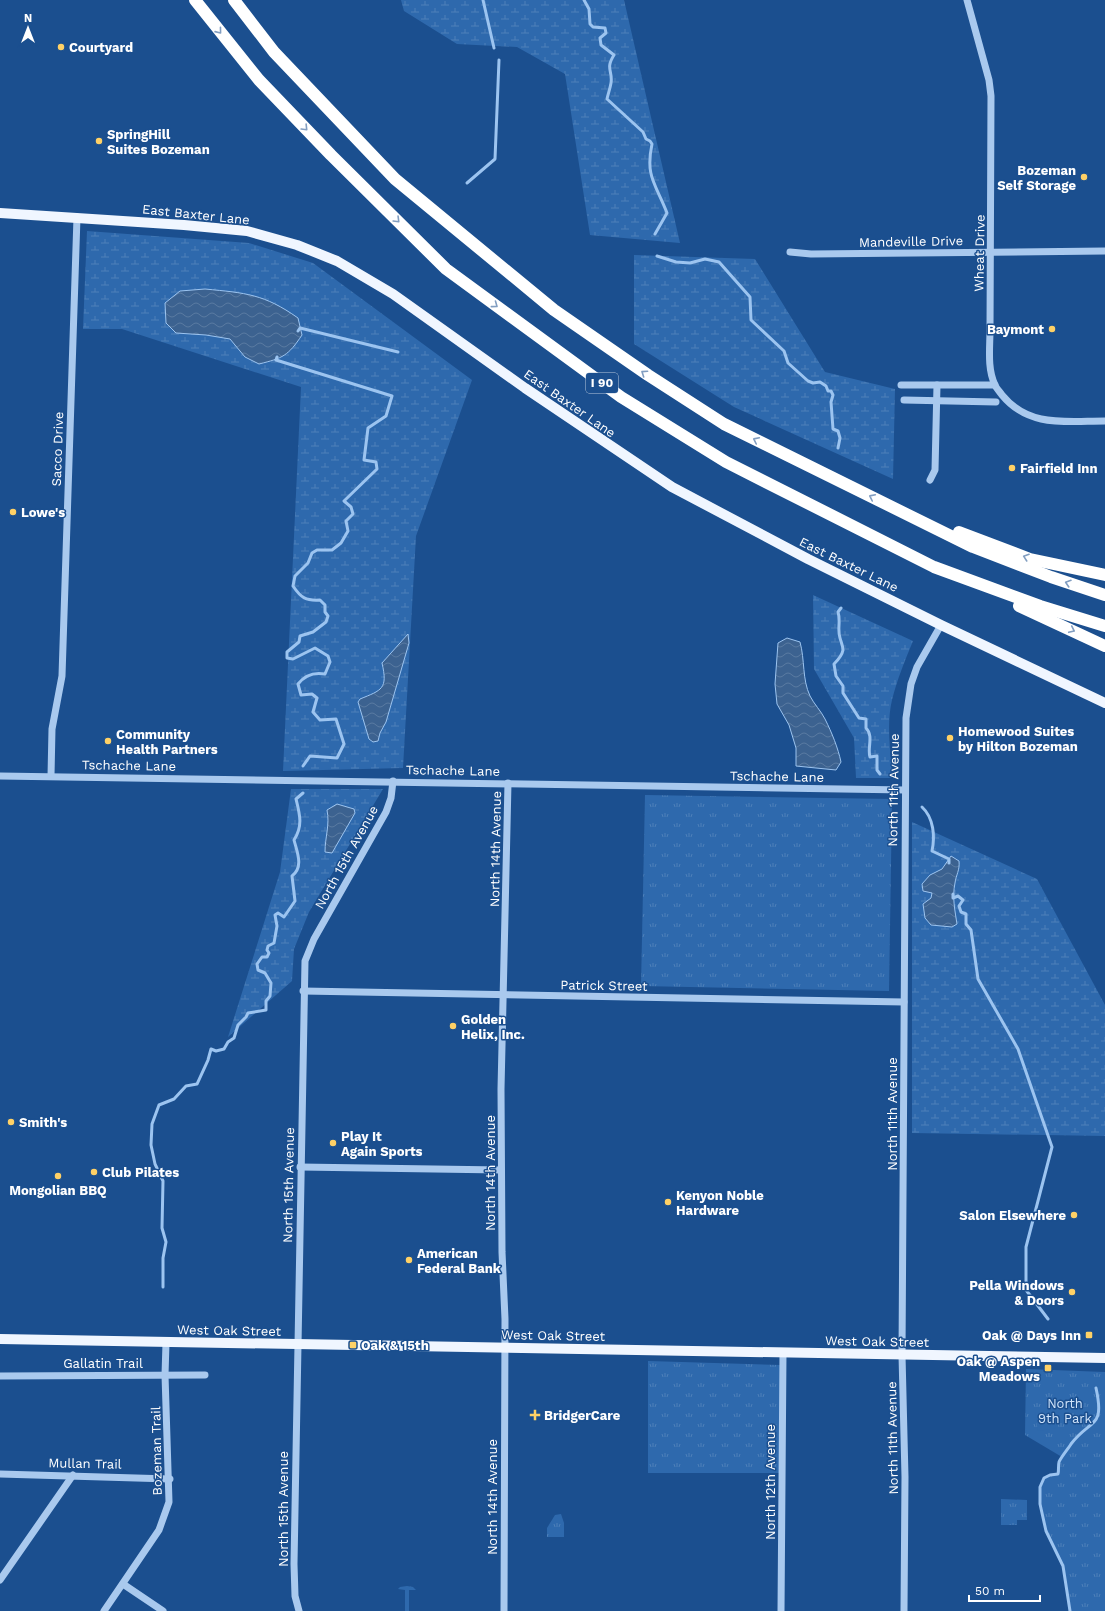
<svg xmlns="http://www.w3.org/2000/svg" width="1105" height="1611" font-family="'Work Sans',sans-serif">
  <defs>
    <pattern id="grass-tufts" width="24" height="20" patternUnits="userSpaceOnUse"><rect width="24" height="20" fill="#2e69ad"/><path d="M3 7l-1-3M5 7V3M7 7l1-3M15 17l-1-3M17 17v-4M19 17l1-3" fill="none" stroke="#4d80b9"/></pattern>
    <pattern id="wetland-marsh" width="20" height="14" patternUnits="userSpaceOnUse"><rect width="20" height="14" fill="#2e69ad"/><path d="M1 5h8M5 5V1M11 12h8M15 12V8" fill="none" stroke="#4d80b9"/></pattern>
    <pattern id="water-waves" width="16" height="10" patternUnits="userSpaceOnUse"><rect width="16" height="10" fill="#3c6290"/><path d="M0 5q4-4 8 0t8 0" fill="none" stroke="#597aa1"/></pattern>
  </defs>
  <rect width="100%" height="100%" fill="#1b4f8f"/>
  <!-- grass -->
  <g fill="url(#grass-tufts)">
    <polygon points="645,795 892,799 889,991 641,986"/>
    <polygon points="648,1361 780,1365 780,1473 648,1473"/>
    <polygon points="1026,1369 1105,1372 1105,1611 1070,1611 1063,1566 1046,1531 1040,1504 1040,1487 1044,1478 1050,1475 1058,1474 1059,1463 1062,1457 1025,1435"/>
    <polygon points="1001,1499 1027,1500 1027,1520 1017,1520 1017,1525 1001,1525"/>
    <polygon points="561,1514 564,1523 564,1537 547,1537 547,1528 555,1515"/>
    <polygon points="407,1586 413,1587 416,1590 409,1590 409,1611 405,1611 405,1590 398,1589 400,1587"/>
  </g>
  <!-- wetland -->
  <g fill="url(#wetland-marsh)">
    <polygon points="401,0 624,0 680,243 590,235 565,74 517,47 457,44 404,11"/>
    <polygon points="87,231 249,243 313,263 472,380 416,536 403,768 283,771 301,387 122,329 83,329"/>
    <polygon points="634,255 755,259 825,372 895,389 893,479 734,407 634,344"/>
    <path d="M813 595 913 641C905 660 897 680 892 700 886 725 891 753 892 778H856L854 738 814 669Z"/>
    <polygon points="291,789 383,789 309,912 294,949 292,981 228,1037 280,872"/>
    <polygon points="912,822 1037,879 1105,1005 1105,1136 912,1133"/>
  </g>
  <!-- pitch -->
  <polygon fill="#2e69ad" points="1052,1410 1056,1428 1038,1431 1035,1413"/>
  <!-- water -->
  <g fill="url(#water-waves)" stroke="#9cc4f0">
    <path d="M205 289C246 293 264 294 298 318L302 335C288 356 283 358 259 364L245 357 230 339 206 335 176 333 166 323 165 303 180 291Z"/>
    <path d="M408 634 409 643 386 722 380 733 378 741 373 742 369 739 358 702 360 699C382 690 388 689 382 663Z"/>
    <path d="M787 638 800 642C805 660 802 679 810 696 814 704 821 711 825 719 832 733 838 748 841 762L836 770 796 766V748L789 725 777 704 775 684 778 643Z"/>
    <path d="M337 804 354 809 355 813 332 853 325 852C325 837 330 825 327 810Z"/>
    <path d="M951 856 959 861C960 870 956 875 955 883 952 897 955 911 957 924L952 927 931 925 925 918 923 904 931 898 932 893 923 891 922 884 930 875 942 869Z"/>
  </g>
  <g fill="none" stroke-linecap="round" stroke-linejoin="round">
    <!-- stream -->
    <g stroke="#9cc4f0" stroke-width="3">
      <polyline points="483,0 494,48"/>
      <path d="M584 0 589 9 590 24 593 27 605 28 606 33 600 38 601 45 614 55C605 69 613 71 611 83 610 89 608 94 607 99L643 132 646 139 650 141 652 144C645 177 656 184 667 213L655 234"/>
      <polyline points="467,183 495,159 499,60"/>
      <polyline points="657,256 676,262 690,263 705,259 719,262 750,297 751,320 784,351 788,363 808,381 813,383 820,382 826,386 828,391 831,391 833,395 831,402 833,429 838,431 840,438 838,448"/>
      <polyline points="298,331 300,328 398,352"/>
      <path d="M277 357 276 360 392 396 386 416 368 428 364 460 376 462 377 469 344 501 351 507 353 514 346 521 348 531 341 543 332 550H317L312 553 308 563 295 576 293 586C301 598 306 601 320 600L325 605V612L328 616 326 622 313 632 300 636 299 642 287 652V658L293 659 315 648 328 656 330 662 325 674C314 672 305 675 298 684L301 695 312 694 317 698 313 712 320 720 336 719 344 744 337 758 310 756 303 766"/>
      <path d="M841 608 838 612C841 621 837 629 840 638 841 642 843 646 843 650 842 656 838 660 834 664L836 676 843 686V693L859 718 866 719V728C874 736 867 748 870 757L877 756V770L880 774"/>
      <path d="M922 807C934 818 935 837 932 851L949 859V863"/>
      <polyline points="953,894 953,898 958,896 963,900 959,906 961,912 966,914 966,924 971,930 978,979 1018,1049 1052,1147 1026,1247 1026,1290 1048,1319"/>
      <path d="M163 1287V1258L166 1242 162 1228 163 1181 155 1164 151 1145 152 1124 159 1105 174 1099 186 1086 197 1084 208 1060 211 1049 216 1051 224 1049 228 1042 234 1038 238 1025 246 1017 248 1013 266 1010V1001L270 996 271 983 265 973 258 970 257 964 262 957H267L269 953 267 950 268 946 274 943 277 926 275 915 278 913 284 917 295 901 292 876C304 867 297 852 294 840 303 826 300 815 296 799L303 793"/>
      <path d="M1070 1611 1063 1566 1046 1531 1040 1504V1487L1044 1478 1050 1475 1058 1474C1059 1470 1058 1466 1059 1462 1061 1457 1068 1449 1071 1444 1091 1418 1105 1429 1096 1388"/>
    </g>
    <!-- minor -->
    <g stroke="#a9c9ee" stroke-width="7">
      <path d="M967 0 989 80 991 96 990 330C990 347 987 369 995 385 996 388 1000 392 1002 395 1029 428 1066 421 1105 421"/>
      <polyline points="790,252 811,254 1105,251"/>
      <polyline points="901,385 995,385"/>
      <polyline points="904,400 996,402"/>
      <polyline points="930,480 935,470 937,385"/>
      <polyline points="0,776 905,790"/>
      <polyline points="51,776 52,729 62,676 77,217"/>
      <polyline points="303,991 904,1002"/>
      <polyline points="300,1167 501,1170"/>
      <polyline points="0,1376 205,1375"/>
      <polyline points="0,1474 170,1479"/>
      <polyline points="0,1580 73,1475"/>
      <polyline points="123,1584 163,1611"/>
      <polyline points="104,1611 159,1530 169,1502 165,1375 166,1343"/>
      <polyline points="299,1611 295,1596 294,1564 305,961 314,939 386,812 391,798 393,781"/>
      <polyline points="504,1611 505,1319 502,1252 501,1089 508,783"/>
      <polyline points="781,1611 783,1353"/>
      <polyline points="904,1611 905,1477 902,1355 906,718 911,684 917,667 941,625"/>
    </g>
    <!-- major -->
    <g stroke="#f0f6ff" stroke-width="10">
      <polyline points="0,213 184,225 247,231 297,245 337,261 393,294 525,388 672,487 808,559 941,625 1105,703"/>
      <polyline points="0,1339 1105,1358"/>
    </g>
    <!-- highway -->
    <g stroke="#fff" stroke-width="12">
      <polyline points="195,0 259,80 331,155 446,269 621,397 726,462 934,567 1040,606 1105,626"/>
      <polyline points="234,0 274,52 395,179 554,310 648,375 724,424 973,547 1051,577 1105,595"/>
      <polyline points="959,532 1030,559 1105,575"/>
      <polyline points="1019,606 1105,646"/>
    </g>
  </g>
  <!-- one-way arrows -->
  <defs><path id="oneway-chevron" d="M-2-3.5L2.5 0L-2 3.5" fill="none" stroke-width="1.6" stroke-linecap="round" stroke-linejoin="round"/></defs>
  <g stroke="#829ec1">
    <use href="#oneway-chevron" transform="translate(219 31) rotate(51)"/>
    <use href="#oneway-chevron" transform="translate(305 128) rotate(46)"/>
    <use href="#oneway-chevron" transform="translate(397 220) rotate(45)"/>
    <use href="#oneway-chevron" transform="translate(495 305) rotate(36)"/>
    <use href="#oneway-chevron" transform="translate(644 373) rotate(-146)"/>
    <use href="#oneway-chevron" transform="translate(756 440) rotate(-154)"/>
    <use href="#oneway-chevron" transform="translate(872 497) rotate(-154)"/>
    <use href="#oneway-chevron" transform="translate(1026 557) rotate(-161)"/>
    <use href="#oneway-chevron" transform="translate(1068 583) rotate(-162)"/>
    <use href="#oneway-chevron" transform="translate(1072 630) rotate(25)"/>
  </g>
  <!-- markers -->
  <g fill="#ffd166" stroke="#1b4f8f" stroke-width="1.5">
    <circle cx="61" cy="47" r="4"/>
    <circle cx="99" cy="141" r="4"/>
    <circle cx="1084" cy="177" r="4"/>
    <circle cx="1052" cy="329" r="4"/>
    <circle cx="1012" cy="468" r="4"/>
    <circle cx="13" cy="512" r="4"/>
    <circle cx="950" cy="738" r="4"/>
    <circle cx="108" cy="741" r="4"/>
    <circle cx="453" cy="1026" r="4"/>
    <circle cx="11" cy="1122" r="4"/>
    <circle cx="333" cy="1143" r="4"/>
    <circle cx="94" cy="1172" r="4"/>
    <circle cx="58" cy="1176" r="4"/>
    <circle cx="668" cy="1202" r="4"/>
    <circle cx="1074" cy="1215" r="4"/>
    <circle cx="409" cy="1260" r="4"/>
    <circle cx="1072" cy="1292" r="4"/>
    <rect x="1085" y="1331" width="8" height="8" rx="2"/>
    <rect x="349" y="1341" width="8" height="8" rx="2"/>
    <rect x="1044" y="1364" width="8" height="8" rx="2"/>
    <path d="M533 1409h4v4h4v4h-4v4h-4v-4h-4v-4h4z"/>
  </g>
  <g text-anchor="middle" stroke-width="3" stroke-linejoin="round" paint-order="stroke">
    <!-- shield labels -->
    <rect fill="#1b4f8f" stroke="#bbcadd" stroke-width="1" x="586" y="373" width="32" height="20" rx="3"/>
    <g font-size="12" font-weight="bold" fill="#fff">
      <text x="602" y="387">I 90</text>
    </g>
    <!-- poi labels -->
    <g font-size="13" font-weight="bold" fill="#fff" stroke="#1b4f8f" text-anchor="start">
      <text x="69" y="52">Courtyard</text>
      <text x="107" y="139">SpringHill<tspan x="107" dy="15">Suites Bozeman</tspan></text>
      <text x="1076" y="175" text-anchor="end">Bozeman<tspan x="1076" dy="15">Self Storage</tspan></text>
      <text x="1044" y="334" text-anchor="end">Baymont</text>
      <text x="1020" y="473">Fairfield Inn</text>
      <text x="21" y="517">Lowe's</text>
      <text x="958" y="736">Homewood Suites<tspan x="958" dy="15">by Hilton Bozeman</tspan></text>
      <text x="116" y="739">Community<tspan x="116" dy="15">Health Partners</tspan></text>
      <text x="461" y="1024">Golden<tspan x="461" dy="15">Helix, Inc.</tspan></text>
      <text x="19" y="1127">Smith's</text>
      <text x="341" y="1141">Play It<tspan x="341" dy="15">Again Sports</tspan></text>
      <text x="102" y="1177">Club Pilates</text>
      <text x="58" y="1195" text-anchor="middle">Mongolian BBQ</text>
      <text x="676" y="1200">Kenyon Noble<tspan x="676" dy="15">Hardware</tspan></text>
      <text x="1066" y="1220" text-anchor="end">Salon Elsewhere</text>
      <text x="417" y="1258">American<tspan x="417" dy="15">Federal Bank</tspan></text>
      <text x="1064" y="1290" text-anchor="end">Pella Windows<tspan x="1064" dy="15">&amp; Doors</tspan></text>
      <text x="1081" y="1340" text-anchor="end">Oak @ Days Inn</text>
      <text x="361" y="1350">Oak &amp; 15th</text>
      <text x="1040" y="1366" text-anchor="end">Oak @ Aspen<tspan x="1040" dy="15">Meadows</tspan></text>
      <text x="544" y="1420">BridgerCare</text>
    </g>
    <!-- street labels -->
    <g font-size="13" fill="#fff" stroke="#1b4f8f">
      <text transform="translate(196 214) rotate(6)" y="5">East Baxter Lane</text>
      <text transform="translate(911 241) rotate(-1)" y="5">Mandeville Drive</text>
      <text transform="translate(979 253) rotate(-89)" y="5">Wheat Drive</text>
      <text transform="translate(570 403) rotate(35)" y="5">East Baxter Lane</text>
      <text transform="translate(57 449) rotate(-88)" y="5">Sacco Drive</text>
      <text transform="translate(849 564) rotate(26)" y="5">East Baxter Lane</text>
      <text transform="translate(129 765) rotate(1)" y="5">Tschache Lane</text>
      <text transform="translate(453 770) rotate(1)" y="5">Tschache Lane</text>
      <text transform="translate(777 776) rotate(1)" y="5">Tschache Lane</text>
      <text transform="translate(893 790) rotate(-89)" y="5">North 11th Avenue</text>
      <text transform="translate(495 849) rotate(-89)" y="5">North 14th Avenue</text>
      <text transform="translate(346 857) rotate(-61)" y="5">North 15th Avenue</text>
      <text transform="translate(604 985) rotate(1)" y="5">Patrick Street</text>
      <text transform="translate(892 1114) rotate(-90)" y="5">North 11th Avenue</text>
      <text transform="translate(490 1173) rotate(-90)" y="5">North 14th Avenue</text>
      <text transform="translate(288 1185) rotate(-89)" y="5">North 15th Avenue</text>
      <text transform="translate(229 1330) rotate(1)" y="5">West Oak Street</text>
      <text transform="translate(553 1335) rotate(1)" y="5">West Oak Street</text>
      <text transform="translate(877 1341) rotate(1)" y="5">West Oak Street</text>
      <text x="103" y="1368">Gallatin Trail</text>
      <text transform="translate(892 1438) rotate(-91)" y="5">North 11th Avenue</text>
      <text transform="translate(156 1451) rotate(-91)" y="5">Bozeman Trail</text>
      <text transform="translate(85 1463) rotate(1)" y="5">Mullan Trail</text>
      <text transform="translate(770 1482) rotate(-90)" y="5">North 12th Avenue</text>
      <text transform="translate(492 1497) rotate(-90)" y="5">North 14th Avenue</text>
      <text transform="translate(283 1509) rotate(-90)" y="5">North 15th Avenue</text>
    </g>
    <!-- park labels -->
    <g font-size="13" fill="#cfe3fa" stroke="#1b4f8f">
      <text x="1065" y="1408">North<tspan x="1065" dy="15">9th Park</tspan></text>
    </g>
  </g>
  <!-- north arrow -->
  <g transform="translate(28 28)" stroke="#1b4f8f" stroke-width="3" paint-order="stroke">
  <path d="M0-3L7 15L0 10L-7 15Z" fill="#ffffff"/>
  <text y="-6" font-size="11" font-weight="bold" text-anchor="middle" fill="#ffffff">N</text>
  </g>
  <!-- scale -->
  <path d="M969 1595v6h71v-6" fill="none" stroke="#ffffff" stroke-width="2"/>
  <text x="975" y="1595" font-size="12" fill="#ffffff" stroke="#1b4f8f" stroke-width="3" paint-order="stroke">50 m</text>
</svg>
